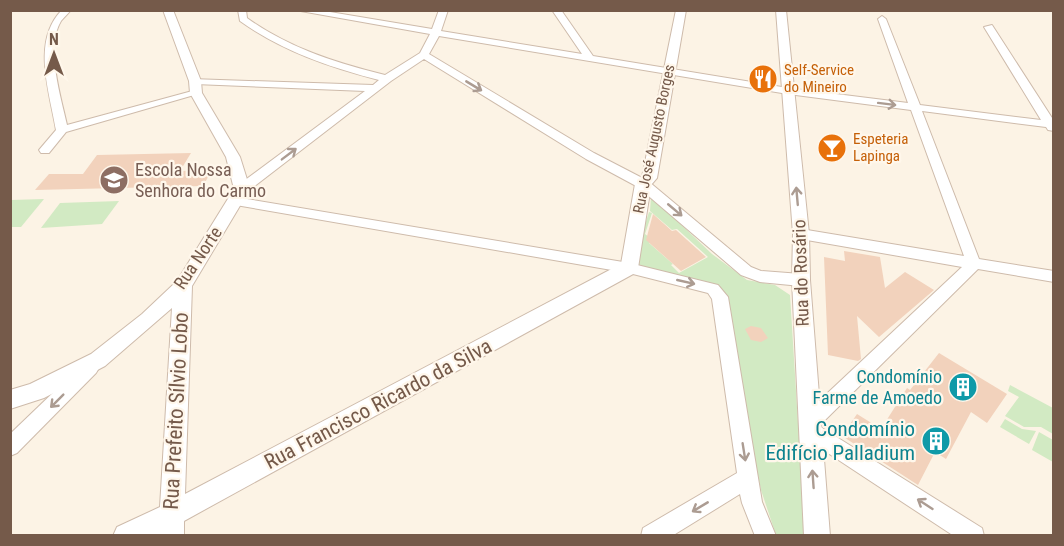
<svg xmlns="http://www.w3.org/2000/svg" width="1064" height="546" font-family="'Roboto Condensed',sans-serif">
  <rect width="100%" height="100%" fill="#fcf3e5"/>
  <!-- green -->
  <g fill="#d2eac3">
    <polygon points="651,196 712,254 747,280 775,285 790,295 805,535 776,535 761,490 721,292 707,282 631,267 649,212 652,213 645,234 653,240 649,243 673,264 671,265 679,273 708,257 677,229 672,230 650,211"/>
    <polygon points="44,199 21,227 11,227 11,200"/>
    <polygon points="119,201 102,224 41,228 60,203"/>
    <polygon points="1010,385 1053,408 1053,434 1041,427 1024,427 1005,416 1019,397 1008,391"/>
    <polygon points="1005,419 1022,429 1036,431 1029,444 1000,427"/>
    <polygon points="1039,432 1053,440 1053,462 1032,450"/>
  </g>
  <!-- building -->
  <g fill="#f2d2bc">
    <polygon points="191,153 180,171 212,170 203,186 35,190 49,174 83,174 97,155"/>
    <polygon points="653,214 672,231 676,230 706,257 681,271 646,240"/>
    <polygon points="844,251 880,257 885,288 905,272 934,290 879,337 857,316 861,359 858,361 828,355 824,257 845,261"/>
    <polygon points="751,326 761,328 768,338 761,342 751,340 745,329"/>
    <polygon points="939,353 1007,394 987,423 971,412 946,459 935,452 918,485 842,436 857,414 881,429 907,388 910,390"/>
  </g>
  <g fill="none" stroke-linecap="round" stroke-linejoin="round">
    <!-- minor casing -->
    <g stroke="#cebbab" stroke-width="2">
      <g id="minor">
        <path d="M62 10H71C68 14 64 17 61 21 45 47 61 97 67 125L196 90 201 93 66 132 49 153H41L39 150 56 130C50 93 31 41 62 10Z"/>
        <path d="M238 10H246L247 18C289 48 336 63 385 75L420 53 430 34 295 10H318L432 29 439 10H448L441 31 582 54 552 10H561L593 56 788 88 908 103 878 19 882 16 886 19 920 105 1041 120 984 27 992 25 1054 121V131L1048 130 1046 127 922 111 979 259 1054 271V282L978 269 819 426 982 528 984 536H954L802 436 800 430 802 417 962 267 801 239 794 234 801 229 964 256 911 110 788 94 439 36 429 54 594 153 648 181 751 267 761 271 801 274 806 276 809 280 806 284 801 286 760 282 741 275 638 187 586 159 424 59 391 81 247 192H237L236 189 237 186 365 91 195 84 190 81 191 79 373 85 379 80C329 67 282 51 240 21Z"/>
        <polygon points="235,197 629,263 718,285 728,297 762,502 776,536 755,536 742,503 740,494 672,536 641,536 643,528 737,473 712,299 708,293 629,273 230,204 228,201"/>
        <polygon points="90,361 96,363 99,368 96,373 17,453 10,456 10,434 84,363"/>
      </g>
    </g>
    <!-- tertiary casing -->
    <g stroke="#cebbab" stroke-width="2">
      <g id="tertiary">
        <polygon points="163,10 173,10 201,81 202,93 240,157 250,189 192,286 185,494 621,264 635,184 642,177 676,10 686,10 657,178 651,185 638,268 635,273 184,521 184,536 113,536 117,527 160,507 172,308 105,366 44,398 10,409 10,390 30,384 91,354 142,314 177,281 234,189 226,157 190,93 189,81"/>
        <polygon points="776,10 786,10 809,234 810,280 830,536 804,536 792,280 793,234"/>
      </g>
    </g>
    <!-- minor -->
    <use href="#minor" fill="#fff" fill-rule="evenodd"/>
    <!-- tertiary -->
    <use href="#tertiary" fill="#fff" fill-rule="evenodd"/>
  </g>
  <!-- one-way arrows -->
  <defs><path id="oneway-shaft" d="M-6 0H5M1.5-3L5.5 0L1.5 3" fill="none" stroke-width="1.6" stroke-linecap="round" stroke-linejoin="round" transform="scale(1.5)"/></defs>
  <g stroke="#ac9c92">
    <use href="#oneway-shaft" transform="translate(474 86) rotate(31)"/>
    <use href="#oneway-shaft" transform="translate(887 104) rotate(7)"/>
    <use href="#oneway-shaft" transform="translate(289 154) rotate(-37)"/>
    <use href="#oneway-shaft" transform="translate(797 196) rotate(-95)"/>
    <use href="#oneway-shaft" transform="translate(675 210) rotate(40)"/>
    <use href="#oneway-shaft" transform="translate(686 282) rotate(13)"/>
    <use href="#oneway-shaft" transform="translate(57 401) rotate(135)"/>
    <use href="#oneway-shaft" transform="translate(744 452) rotate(81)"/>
    <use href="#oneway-shaft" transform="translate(813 479) rotate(-94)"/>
    <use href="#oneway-shaft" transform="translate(925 504) rotate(-147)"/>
    <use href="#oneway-shaft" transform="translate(700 507) rotate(149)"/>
  </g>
  <!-- icons -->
  <defs>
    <g id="restaurant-disc" transform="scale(1.5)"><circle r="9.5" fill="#e8710a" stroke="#fff7eb"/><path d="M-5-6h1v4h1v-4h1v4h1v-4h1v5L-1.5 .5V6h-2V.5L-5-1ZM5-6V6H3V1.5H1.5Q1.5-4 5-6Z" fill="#fff"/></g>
    <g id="bar-disc" transform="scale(1.5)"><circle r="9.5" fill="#e8710a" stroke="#fff7eb"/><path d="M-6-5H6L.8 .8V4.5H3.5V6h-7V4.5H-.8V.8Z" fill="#fff"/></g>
    <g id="university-disc" transform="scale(1.5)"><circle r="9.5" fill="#8d6e63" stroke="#fff7eb"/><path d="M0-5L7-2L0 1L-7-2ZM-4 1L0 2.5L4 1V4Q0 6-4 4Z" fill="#fff"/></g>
    <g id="building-disc" transform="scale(1.5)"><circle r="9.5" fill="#0f9aa8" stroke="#fff7eb"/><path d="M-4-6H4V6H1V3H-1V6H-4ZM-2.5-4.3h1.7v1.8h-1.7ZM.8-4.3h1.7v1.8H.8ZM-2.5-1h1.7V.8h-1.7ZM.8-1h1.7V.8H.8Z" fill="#fff"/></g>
  </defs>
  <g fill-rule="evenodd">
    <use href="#restaurant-disc" x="763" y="79"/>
    <use href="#bar-disc" x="832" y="148"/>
    <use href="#university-disc" x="114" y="180"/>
    <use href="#building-disc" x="963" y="387"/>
    <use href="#building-disc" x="936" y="441"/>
  </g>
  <g text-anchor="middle" stroke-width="4.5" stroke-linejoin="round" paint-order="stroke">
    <!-- far-food labels -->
    <g font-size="15" fill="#c56008" stroke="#fff7eb" text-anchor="start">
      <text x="784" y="75">Self-Service<tspan x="784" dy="17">do Mineiro</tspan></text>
      <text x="853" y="144">Espeteria<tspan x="853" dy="17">Lapinga</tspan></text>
    </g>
    <!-- far-street labels -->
    <g font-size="15" fill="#755a4a" stroke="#fff7eb">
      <text transform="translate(654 139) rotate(-78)" y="5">Rua José Augusto Borges</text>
    </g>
    <!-- education labels -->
    <g font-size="18" fill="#785e54" stroke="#fff7eb" text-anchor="start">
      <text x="135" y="176">Escola Nossa<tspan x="135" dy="21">Senhora do Carmo</tspan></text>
    </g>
    <!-- street labels -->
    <g font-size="18" fill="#755a4a" stroke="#fff7eb">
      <text transform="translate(198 258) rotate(-56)" y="6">Rua Norte</text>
      <text transform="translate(801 273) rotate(-92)" y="6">Rua do Rosário</text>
    </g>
    <!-- culture labels -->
    <g font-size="18" fill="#0d838f" stroke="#fff7eb" text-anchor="end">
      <text x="942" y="383">Condomínio<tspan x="942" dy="21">Farme de Amoedo</tspan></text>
    </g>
    <!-- near-street labels -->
    <g font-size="21" fill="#755a4a" stroke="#fff7eb">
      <text transform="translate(378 404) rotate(-28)" y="7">Rua Francisco Ricardo da Silva</text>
      <text transform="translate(176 411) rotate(-87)" y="7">Rua Prefeito Sílvio Lobo</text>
    </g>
    <!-- near-culture labels -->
    <g font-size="21" fill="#0d838f" stroke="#fff7eb" text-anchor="end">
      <text x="915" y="436">Condomínio<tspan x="915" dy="24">Edifício Palladium</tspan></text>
    </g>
  </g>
  <!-- border -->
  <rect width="1064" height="546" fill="none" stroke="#755a4a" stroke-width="24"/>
  <!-- north arrow -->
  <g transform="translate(54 54)" stroke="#fff7eb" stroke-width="4.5" paint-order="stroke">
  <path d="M0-4.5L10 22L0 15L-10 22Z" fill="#755a4a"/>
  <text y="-9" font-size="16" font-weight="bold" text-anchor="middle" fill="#755a4a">N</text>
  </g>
</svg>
